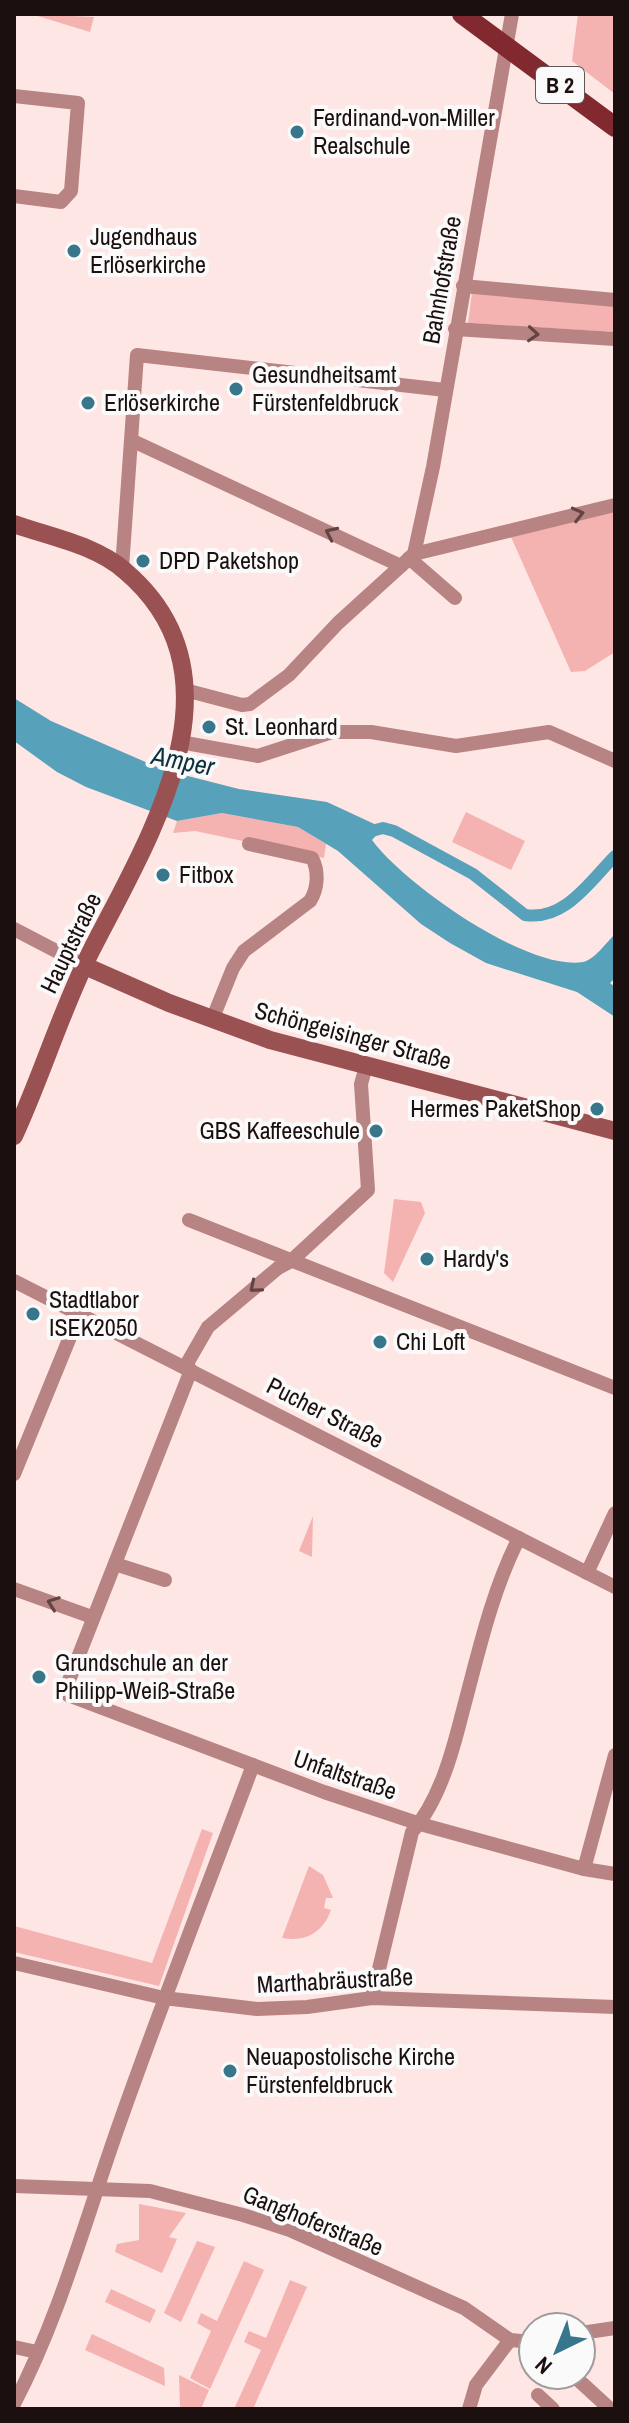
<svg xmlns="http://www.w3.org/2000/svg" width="629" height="2423" font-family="'Archivo Narrow',sans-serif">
  <rect width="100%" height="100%" fill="#fee6e5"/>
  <!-- green -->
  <g fill="#f4b2b0">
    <polygon points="31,14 94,17 90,32"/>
    <polygon points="578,14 615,14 615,94 572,61"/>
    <polygon points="472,292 615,304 615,332 468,323"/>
    <polygon points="615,512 615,652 585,671 571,672 511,537"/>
    <polygon points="466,812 525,841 511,870 452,842"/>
    <polygon points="222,813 298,827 326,844 324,858 195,831 173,833 177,821"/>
    <polygon points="394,1199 421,1202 425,1213 393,1282 384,1273"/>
    <polygon points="313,1516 312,1557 299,1551"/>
    <polygon points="202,1829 213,1833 159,1986 14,1952 14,1926 152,1963"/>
    <path d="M309 1866 323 1875 333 1898H326L324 1908 331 1910C323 1933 305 1942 282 1938Z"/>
    <polygon points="139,2204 186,2213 169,2237 177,2239 162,2273 115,2252 117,2244 139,2240"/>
    <polygon points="197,2241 215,2247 181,2322 164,2313"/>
    <polygon points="244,2261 264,2270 210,2389 190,2378 211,2331 197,2323 201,2313 217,2321"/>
    <polygon points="290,2280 307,2287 253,2409 234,2409 261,2350 244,2342 249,2331 266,2338"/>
    <polygon points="111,2289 156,2310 150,2323 105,2302"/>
    <polygon points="92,2334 164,2368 165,2386 85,2350"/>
    <polygon points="179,2375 209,2390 201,2409 180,2409"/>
  </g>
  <!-- water -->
  <path fill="#58a1ba" d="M14 698 51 721 164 770 239 789 327 802 383 828 372 840C404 884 527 971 583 962 594 960 606 943 615 934V978L610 983 615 987V1017L577 992 486 963 450 943 421 924 338 851 298 827 222 813 177 821 86 787 57 772 14 741Z"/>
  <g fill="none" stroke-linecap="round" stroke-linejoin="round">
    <!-- canal -->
    <path stroke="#58a1ba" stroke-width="12" d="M368 832 383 828 394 831 473 874 525 915C565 921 590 881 615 856"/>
    <!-- street -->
    <g stroke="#b88483" stroke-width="14">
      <polyline points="14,96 78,103 71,191 61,202 14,196"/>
      <polyline points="463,286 615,300"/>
      <polyline points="455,329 615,339"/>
      <polyline points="133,441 401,566"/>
      <polyline points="414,554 433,467 512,14"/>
      <polyline points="409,558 455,598"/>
      <polyline points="122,568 137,355 445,390"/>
      <polyline points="185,690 242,705 250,704 289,675 338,623 414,554 615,505"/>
      <polyline points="180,742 258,756 332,732 371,732 456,746 549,732 615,761"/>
      <polyline points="14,929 85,966"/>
      <path d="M212 1020 233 968 244 951 310 901C318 889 319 871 312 858L249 844"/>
      <polyline points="189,1220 615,1388"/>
      <polyline points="14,1281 615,1587"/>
      <polyline points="185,1367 208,1327 278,1268 291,1261 368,1190 361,1084 366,1066"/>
      <polyline points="191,1370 66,1688 68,1695 324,1792 420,1824 584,1869 615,1874"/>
      <polyline points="14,1474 79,1315"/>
      <polyline points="115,1564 165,1580"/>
      <polyline points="587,1573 615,1513"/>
      <polyline points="14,1589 92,1617"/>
      <polyline points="584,1869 615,1755"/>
      <polyline points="14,1963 164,1998 257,2009 307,2007 372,1998 615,2007"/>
      <path d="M372 1998 412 1832C439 1801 452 1754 462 1714 478 1655 491 1593 519 1538"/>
      <polyline points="14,2186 150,2191 243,2215 290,2230 464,2308 510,2340 533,2342"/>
      <polyline points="581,2333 615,2328"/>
      <polyline points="14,2347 37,2352"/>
      <polyline points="573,2375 610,2409"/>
      <polyline points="538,2395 553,2409"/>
      <path d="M14 2404C61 2314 87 2214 121 2119 163 2000 209 1883 253 1765"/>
      <polyline points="469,2409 476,2385 510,2340"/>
    </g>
    <!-- secondary -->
    <g stroke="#995151" stroke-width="18">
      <path d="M14 524C50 537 96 545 125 571 251 678 148 839 91 951 61 1011 42 1075 14 1136"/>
      <polyline points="85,966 169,1003 270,1040 615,1131"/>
    </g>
    <!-- primary -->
    <polyline stroke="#81292e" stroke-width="20" points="462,14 615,127"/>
  </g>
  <!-- one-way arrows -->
  <defs><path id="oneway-chevron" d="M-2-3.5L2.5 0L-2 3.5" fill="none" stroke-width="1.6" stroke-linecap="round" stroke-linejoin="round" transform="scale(2)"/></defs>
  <g stroke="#624443">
    <use href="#oneway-chevron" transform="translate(533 334) rotate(4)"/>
    <use href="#oneway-chevron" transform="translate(578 514) rotate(-14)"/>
    <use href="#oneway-chevron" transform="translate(331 533) rotate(-155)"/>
    <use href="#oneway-chevron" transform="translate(255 1287) rotate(140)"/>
    <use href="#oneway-chevron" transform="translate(53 1603) rotate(-160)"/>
  </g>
  <!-- markers -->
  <g fill="#37768b" stroke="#fafafa" stroke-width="3">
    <circle cx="297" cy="132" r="8"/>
    <circle cx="74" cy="251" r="8"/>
    <circle cx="236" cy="389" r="8"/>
    <circle cx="88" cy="403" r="8"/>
    <circle cx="143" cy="561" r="8"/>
    <circle cx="209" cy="727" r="8"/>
    <circle cx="163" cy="875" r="8"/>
    <circle cx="597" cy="1109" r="8"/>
    <circle cx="376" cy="1131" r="8"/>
    <circle cx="427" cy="1259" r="8"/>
    <circle cx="33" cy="1314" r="8"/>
    <circle cx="380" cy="1342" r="8"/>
    <circle cx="39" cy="1677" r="8"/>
    <circle cx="230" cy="2071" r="8"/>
  </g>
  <g text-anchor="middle" stroke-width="8" stroke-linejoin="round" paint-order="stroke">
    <!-- shield labels -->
    <rect fill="#fafafa" stroke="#5f5656" stroke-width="2" x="536" y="67" width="48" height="36" rx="6"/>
    <g font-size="22" font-weight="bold" fill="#1c0f0f">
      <text x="560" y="93">B 2</text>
    </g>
    <!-- poi labels -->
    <g font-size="24" fill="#1c0f0f" stroke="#fafafa" text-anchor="start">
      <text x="313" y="126">Ferdinand-von-Miller<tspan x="313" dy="28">Realschule</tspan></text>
      <text x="90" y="245">Jugendhaus<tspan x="90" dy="28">Erlöserkirche</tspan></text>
      <text x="252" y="383">Gesundheitsamt<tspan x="252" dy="28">Fürstenfeldbruck</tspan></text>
      <text x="104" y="411">Erlöserkirche</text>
      <text x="159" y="569">DPD Paketshop</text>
      <text x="225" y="735">St. Leonhard</text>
      <text x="179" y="883">Fitbox</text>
      <text x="581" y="1117" text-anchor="end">Hermes PaketShop</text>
      <text x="360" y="1139" text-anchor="end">GBS Kaffeeschule</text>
      <text x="443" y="1267">Hardy's</text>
      <text x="49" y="1308">Stadtlabor<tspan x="49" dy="28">ISEK2050</tspan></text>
      <text x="396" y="1350">Chi Loft</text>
      <text x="55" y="1671">Grundschule an der<tspan x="55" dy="28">Philipp-Weiß-Straße</tspan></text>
      <text x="246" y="2065">Neuapostolische Kirche<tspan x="246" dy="28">Fürstenfeldbruck</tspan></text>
    </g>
    <!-- street labels -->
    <g font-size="24" fill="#1c0f0f" stroke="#fafafa">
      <text transform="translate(442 280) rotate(-80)" y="8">Bahnhofstraße</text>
      <text transform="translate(71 943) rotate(-64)" y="8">Hauptstraße</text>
      <text transform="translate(353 1036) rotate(15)" y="8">Schöngeisinger Straße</text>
      <text transform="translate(325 1413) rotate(27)" y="8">Pucher Straße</text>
      <text transform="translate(345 1775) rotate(19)" y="8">Unfaltstraße</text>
      <text transform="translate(335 1981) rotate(-3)" y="8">Marthabräustraße</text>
      <text transform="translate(313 2221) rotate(22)" y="8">Ganghoferstraße</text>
    </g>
    <!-- water labels -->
    <g font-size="26" font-style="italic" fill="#0c2f3b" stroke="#fafafa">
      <text transform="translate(183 761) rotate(11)" y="9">Amper</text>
    </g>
  </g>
  <!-- border -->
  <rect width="629" height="2423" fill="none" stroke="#1c0f0f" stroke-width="32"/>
  <!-- north arrow -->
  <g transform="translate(557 2351) rotate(223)"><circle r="38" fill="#fafafa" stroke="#a19c9c" stroke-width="2"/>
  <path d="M0-6L14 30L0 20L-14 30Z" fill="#37768b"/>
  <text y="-12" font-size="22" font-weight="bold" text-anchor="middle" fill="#1c0f0f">N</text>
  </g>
</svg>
